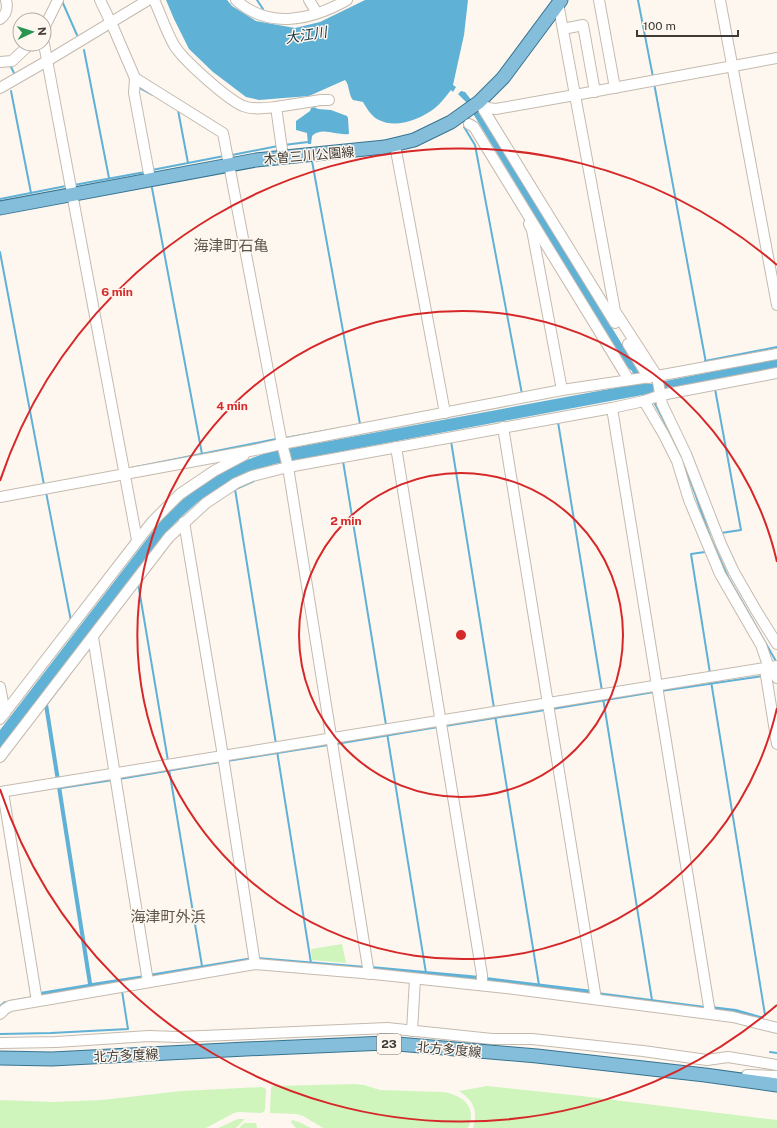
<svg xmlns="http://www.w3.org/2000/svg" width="777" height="1128" font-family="'Public Sans','Noto Sans JP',sans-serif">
  <rect width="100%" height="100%" fill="#fef7f0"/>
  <!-- green -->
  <g fill="#cff5bd">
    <polygon points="342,944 346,963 312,960 311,949"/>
    <path d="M355 1084 364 1085 380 1090 444 1092C462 1095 478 1107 468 1128H323L303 1116 296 1114 270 1113V1111L271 1088 272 1086Z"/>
    <path d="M487 1086 582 1096 777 1120V1128H473C478 1111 474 1101 459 1091Z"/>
    <polygon points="262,1087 266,1089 265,1110 262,1113 239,1112 234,1113 206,1128 0,1128 0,1100 54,1102 102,1100 181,1091"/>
    <polygon points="238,1119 245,1119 236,1128 218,1128"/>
    <polygon points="292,1120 299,1122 311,1128 296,1128 291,1122"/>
    <polygon points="244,1123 256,1123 257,1128 239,1128"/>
  </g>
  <!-- water -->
  <g fill="#60b1d6">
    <path d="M166 0H227L232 6 256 21 295 28 320 22 365 0H468L464 35 453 85 456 87 453 92 451 90C446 96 441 103 435 108 421 119 396 129 379 120 372 117 367 109 363 102L353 100C348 94 350 86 345 80L309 96 259 100 246 97 213 72 189 49 174 19Z"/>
    <path d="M461 91 465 92 480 111 634 364 644 383 650 384 777 359V368L672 388 671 386 662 390 653 391V393L275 464C228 476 189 504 159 541L39 697 47 701 48 704 92 983 145 975V979L39 996 40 992 88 984 44 705 37 700 0 748V730L167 513C199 485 228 464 270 452L636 384 632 371 626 366 466 102 458 94Z"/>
    <path d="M314 107 318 109 331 110 347 116 348 118 349 134C337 136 322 126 312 136L311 144H308L307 133 296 130V121L310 111 311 108Z"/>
    <polygon points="253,957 252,961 151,978 149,974"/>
    <polygon points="257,957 366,966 364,971 258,962"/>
    <polygon points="371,966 480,976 479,980 372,972"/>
    <polygon points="486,977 593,990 591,995 485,982"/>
    <polygon points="597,992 705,1006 704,1009 598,996"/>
    <polygon points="711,1006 736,1009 764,1017 763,1021 711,1010"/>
  </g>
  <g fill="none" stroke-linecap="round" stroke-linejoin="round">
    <!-- stream -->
    <g stroke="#60b1d6" stroke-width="2">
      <polyline points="257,0 263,9"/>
      <polyline points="638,0 653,77"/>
      <polyline points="62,1 77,35"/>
      <polyline points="84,50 109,178"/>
      <polyline points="10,65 14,73"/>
      <polyline points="654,83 706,363 705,363"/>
      <polyline points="140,88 153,95"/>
      <polyline points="11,91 31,193"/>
      <polyline points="179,110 178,110 188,163"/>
      <polyline points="464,127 475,145 522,394"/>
      <polyline points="284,145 308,142 309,141"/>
      <polyline points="232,155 278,146"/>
      <polyline points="312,161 360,424"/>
      <polyline points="152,170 224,156"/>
      <polyline points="74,185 145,172"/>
      <polyline points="152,188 202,454"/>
      <polyline points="0,199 66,186"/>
      <polyline points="0,252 44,485"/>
      <polyline points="705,361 777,347"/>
      <polyline points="715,389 741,530 721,533 721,534"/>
      <polyline points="654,402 674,440 693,488 711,539 728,577 777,663"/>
      <polyline points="558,422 602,691"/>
      <polyline points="285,438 335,429"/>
      <polyline points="451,441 494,708"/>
      <polyline points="343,461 386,725"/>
      <polyline points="126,469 276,439"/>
      <polyline points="235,489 276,744"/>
      <polyline points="236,489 254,481"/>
      <polyline points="46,492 71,621"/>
      <polyline points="705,551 705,552 691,554 710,673"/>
      <polyline points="138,583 168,761"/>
      <polyline points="711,681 765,1015"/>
      <polyline points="661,691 763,676"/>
      <polyline points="603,698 652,1000"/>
      <polyline points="47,704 67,678"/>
      <polyline points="552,709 654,692"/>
      <polyline points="495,715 539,985"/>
      <polyline points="445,726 545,710"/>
      <polyline points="387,733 426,973"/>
      <polyline points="336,744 438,727"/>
      <polyline points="277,751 311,963"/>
      <polyline points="227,761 328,745"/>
      <polyline points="169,769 202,966"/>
      <polyline points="119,779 220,762"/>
      <polyline points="61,788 113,780"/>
      <polyline points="11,1001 33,997"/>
      <polyline points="0,1006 5,1002"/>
      <polyline points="0,1034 51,1033 128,1029 122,991"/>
      <polyline points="770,1052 777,1053"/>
    </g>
    <!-- minor casing -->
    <g stroke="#c4baae" stroke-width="12">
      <g id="minor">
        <polyline points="100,0 113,27 135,78 223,133 282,444 288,467 369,974"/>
        <path d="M154 0C161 15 166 31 174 45 183 60 227 99 243 106 253 110 266 108 276 107L283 156"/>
        <path d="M236 0C269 30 312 20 347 0"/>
        <polyline points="309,0 317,13"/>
        <polyline points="599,0 615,88"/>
        <polyline points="720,0 777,305"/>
        <polyline points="558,3 575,95 777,58"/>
        <path d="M0 19C7 14 8 8 6 0"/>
        <polyline points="44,28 58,0"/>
        <polyline points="563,29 583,25 595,92"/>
        <polyline points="44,44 137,540"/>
        <polyline points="0,62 12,61 30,44"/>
        <polyline points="135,78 134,93 150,179"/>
        <polyline points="0,88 47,61 148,0"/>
        <polyline points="479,102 488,108 496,109 575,95 615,311 657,376 777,354"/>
        <polyline points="480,104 615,323"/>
        <polyline points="276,107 321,100 329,100"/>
        <polyline points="469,124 474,127 629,380"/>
        <polyline points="395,145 445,413"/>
        <polyline points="529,224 532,230 562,390"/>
        <polyline points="628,344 649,378"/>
        <polyline points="644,401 664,435 677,461 689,500 720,574 761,645 769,668 777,678"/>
        <polyline points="612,408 710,1013"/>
        <polyline points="503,427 596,999"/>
        <polyline points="396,447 482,975 482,985"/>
        <polyline points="0,497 255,450 282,444 562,390 657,376 662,404 686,454 721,544 734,572 757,612 777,644"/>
        <polyline points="184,522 223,756 255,964"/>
        <polyline points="93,637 148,982"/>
        <polyline points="765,669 777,744"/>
        <polyline points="0,687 5,713"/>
        <polyline points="0,719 152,522 180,494 214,471 244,455"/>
        <polyline points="0,757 169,537 206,503 236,483 252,476 288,467 612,408 644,401 661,395 777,373"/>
        <polyline points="0,792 777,666"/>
        <polyline points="3,792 37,1001"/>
        <polyline points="0,1014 5,1009 10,1006 255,964 374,974 506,988 733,1017 777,1028"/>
        <polyline points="412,1031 415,979"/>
        <polyline points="0,1043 56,1042 149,1036 178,1037 387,1028 492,1039 532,1039 643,1051 707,1060 728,1057 777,1065"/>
        <polyline points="747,1075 777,1076"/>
      </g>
    </g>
    <!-- major casing -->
    <g stroke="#377490" stroke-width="15">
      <g id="major">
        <polyline points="0,208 256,160 385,147 414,140 451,122 479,102 503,78 561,0"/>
        <polyline points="0,1058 52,1059 246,1049 386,1043 537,1056 705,1075 777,1085"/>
      </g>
    </g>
    <!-- minor -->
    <use href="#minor" stroke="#fff" stroke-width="10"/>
    <!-- major -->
    <use href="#major" stroke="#85beda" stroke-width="13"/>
  </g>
  <!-- distance rings -->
  <g fill="none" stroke="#d62828" stroke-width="2">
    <circle cx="461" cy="635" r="162"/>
    <path d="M777 708A324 324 0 1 1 777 562"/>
    <path d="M777 1005A486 486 0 0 1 0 789M0 481A486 486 0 0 1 777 265"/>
  </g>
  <g text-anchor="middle" stroke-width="3" stroke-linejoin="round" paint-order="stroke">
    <!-- shield labels -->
    <rect fill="#fef7f0" stroke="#78736d" stroke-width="1" x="377" y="1034" width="24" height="20" rx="3"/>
    <g font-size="12" font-weight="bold" fill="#3e3a35">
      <text x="389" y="1048">23</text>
    </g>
    <!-- street labels -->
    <g font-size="13" fill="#3e3a35" stroke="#fef7f0">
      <text transform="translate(309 155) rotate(-5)" y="5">木曽三川公園線</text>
      <text transform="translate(449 1049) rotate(5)" y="5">北方多度線</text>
      <text transform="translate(126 1055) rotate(-3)" y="5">北方多度線</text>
    </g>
    <!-- water labels -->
    <g font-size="14" font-style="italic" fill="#113646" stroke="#fef7f0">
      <text transform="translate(306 35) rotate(-9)" y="5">大江川</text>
    </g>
    <!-- quarter labels -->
    <g font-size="15" fill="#5e564b" stroke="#fef7f0">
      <text x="231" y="251">海津町石亀</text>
      <text x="168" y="922">海津町外浜</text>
    </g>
  </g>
  <circle cx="461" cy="635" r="6" fill="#d62828" stroke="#fef7f0" stroke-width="2"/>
  <g font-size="12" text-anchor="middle" font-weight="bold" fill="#d62828" stroke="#fef7f0" stroke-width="3" stroke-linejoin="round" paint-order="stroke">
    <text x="117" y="296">6 min</text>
    <text x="232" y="410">4 min</text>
    <text x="346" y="525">2 min</text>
  </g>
  <!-- north arrow -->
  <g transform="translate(32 32) rotate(86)"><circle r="19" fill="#fef7f0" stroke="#b1aba5"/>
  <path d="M0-3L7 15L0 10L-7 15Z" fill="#289650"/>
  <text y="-6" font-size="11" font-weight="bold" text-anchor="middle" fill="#3e3a35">N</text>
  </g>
  <!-- scale -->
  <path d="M637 30v6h101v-6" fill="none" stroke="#3e3a35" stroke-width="2"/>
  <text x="643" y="30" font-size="12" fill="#3e3a35" stroke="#fef7f0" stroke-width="3" paint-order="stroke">100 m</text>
</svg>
